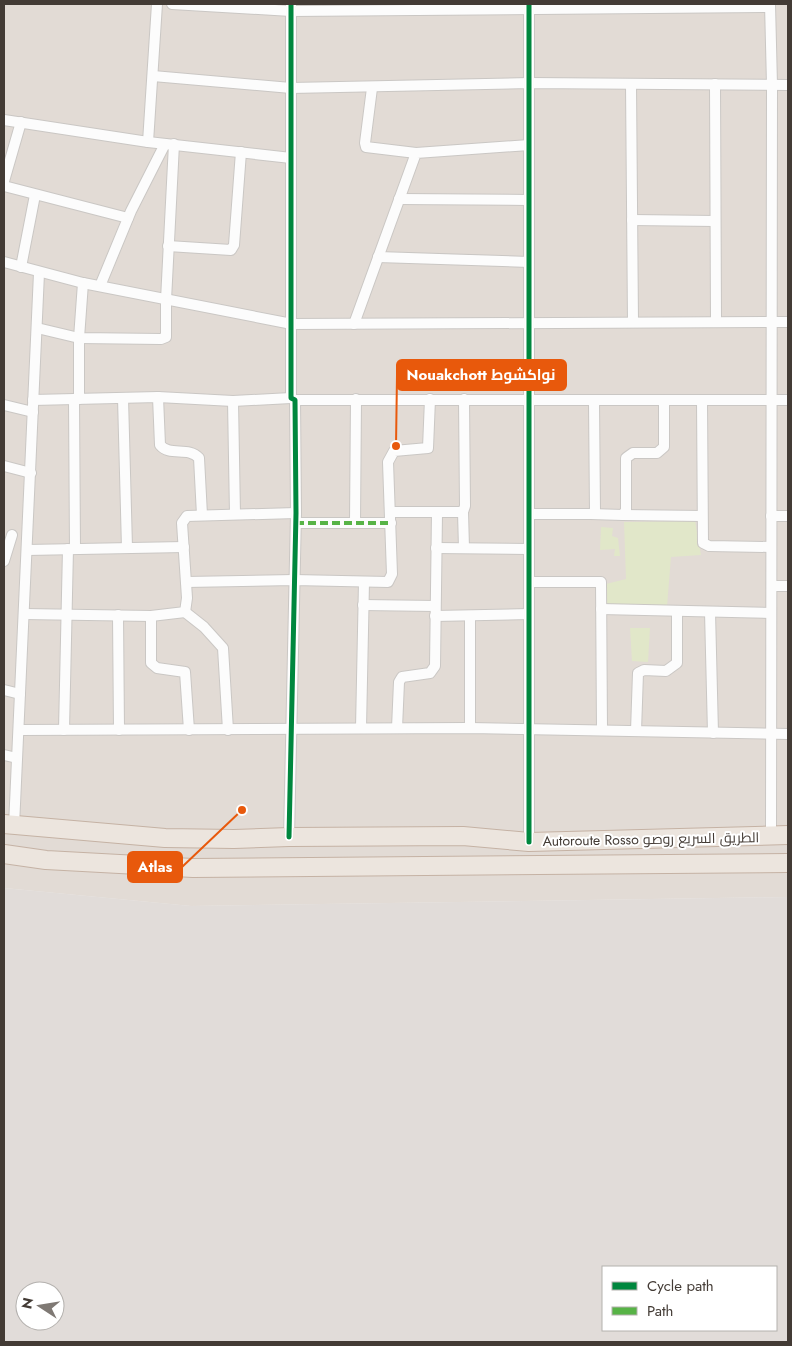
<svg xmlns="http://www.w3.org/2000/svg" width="792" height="1346" font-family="Jost,Cairo,sans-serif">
  <rect width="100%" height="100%" fill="#eeebe8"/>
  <!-- residential -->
  <polygon fill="#e2dbd5" points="4,4 788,4 788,897 191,906 4,888"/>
  <!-- industrial -->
  <path fill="#e1dcd9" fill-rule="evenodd" d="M4 888 191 906 788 897V1342H4ZM603 1267H776V1330H603ZM25 1291H55V1321H25Z"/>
  <!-- green -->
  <g fill="#e1e7c9">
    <polygon points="695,521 701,555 671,557 667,607 626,610 606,603 606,584 626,579 624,522"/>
    <polygon points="601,527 613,528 612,536 618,538 620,556 614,556 615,549 600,550"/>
    <polygon points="630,628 650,628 648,662 632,661"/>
  </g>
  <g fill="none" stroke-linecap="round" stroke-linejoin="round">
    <!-- minor casing -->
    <g stroke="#cac7c4" stroke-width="12">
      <g id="minor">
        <polyline points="172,4 291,11 770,7"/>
        <polyline points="770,4 772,85 771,836"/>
        <polyline points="153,76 291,88 529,83 788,85"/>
        <polyline points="631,84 633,322"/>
        <polyline points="715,84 716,322"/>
        <polyline points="372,88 365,143 366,147 416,153"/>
        <polyline points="4,120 148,142 291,158"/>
        <polyline points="148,142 157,4"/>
        <polyline points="4,181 21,122"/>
        <polyline points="4,186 128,218"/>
        <polyline points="399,199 529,200"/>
        <polyline points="632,220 715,221"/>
        <polyline points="168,246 231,250 234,245 241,152"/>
        <polyline points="378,257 529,262"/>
        <polyline points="4,262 83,283 292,324 788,322"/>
        <polyline points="21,267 35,195"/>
        <polyline points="100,286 131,211 165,144"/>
        <polyline points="354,324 416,153 529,145"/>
        <polyline points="37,328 79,338 161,339 166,337 166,300 174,144"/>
        <path d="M158 397 160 445C170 457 188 446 199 458L202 515"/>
        <polyline points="123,398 127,548"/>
        <polyline points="74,399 75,549"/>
        <polyline points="79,399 79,338 83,283"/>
        <polyline points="33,400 158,397 233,401 291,398"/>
        <polyline points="295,400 788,400"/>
        <polyline points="702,400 703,543 709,546 771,547"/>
        <polyline points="233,401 235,514"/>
        <polyline points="4,405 33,412"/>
        <polyline points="4,466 31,473"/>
        <polyline points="390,512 463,512 465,506 464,399"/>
        <polyline points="463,512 464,548"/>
        <polyline points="529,514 591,514 595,512 594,401"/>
        <polyline points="591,514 623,515 626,510 626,458 633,453 657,453 664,447 664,400"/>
        <polyline points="623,515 702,516"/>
        <polyline points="771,516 788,516"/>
        <polyline points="296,523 391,523"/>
        <polyline points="355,523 356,399"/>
        <polyline points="436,548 529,549"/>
        <polyline points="27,550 184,547"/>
        <polyline points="4,561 12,535"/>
        <polyline points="186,582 294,580 388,582 392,574 388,462 394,451 428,448 430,399"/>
        <polyline points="529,582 601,582 602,730"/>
        <polyline points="772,586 788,586"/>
        <polyline points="363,605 435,606"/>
        <polyline points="601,609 771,613"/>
        <polyline points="185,612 204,627 223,648 228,730"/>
        <polyline points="710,612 713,733"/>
        <polyline points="24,614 151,616 185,612 187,598 182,523 187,516 296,513"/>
        <polyline points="118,615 119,730"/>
        <polyline points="151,616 151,663 157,668 185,672 189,730"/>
        <polyline points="435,616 529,614"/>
        <polyline points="4,690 20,694"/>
        <polyline points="361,728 364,582"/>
        <polyline points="397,728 399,682 402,677 430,673 435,666 437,513"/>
        <polyline points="470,728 470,616"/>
        <polyline points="19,730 470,728 788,734"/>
        <polyline points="64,730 68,549"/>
        <polyline points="636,731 638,673 644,670 666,671 677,663 677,611"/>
        <polyline points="4,755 17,758"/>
        <polyline points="14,826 39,273"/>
        <polyline points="289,837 296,513 295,400 291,398 291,4"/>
        <polyline points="529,842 529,4"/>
      </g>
    </g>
    <!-- trunk casing -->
    <g stroke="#c5b2a4" stroke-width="20">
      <g id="trunk">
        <polyline points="4,824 165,838 234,839 289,837 463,836 529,842 788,835"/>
        <polyline points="4,854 46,860 193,868 788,863"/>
      </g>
    </g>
    <!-- minor -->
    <use href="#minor" stroke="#fcfcfc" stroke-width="10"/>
    <!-- trunk -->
    <use href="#trunk" stroke="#ece5de" stroke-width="18"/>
    <!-- quiet -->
    <polyline stroke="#57b346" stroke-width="4" stroke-dasharray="8 4" stroke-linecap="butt" points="296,523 391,523"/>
    <!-- cycleway casing -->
    <g stroke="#fff" stroke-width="8">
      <g id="cycleway">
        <polyline points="289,837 296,513 295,400 291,398 291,4"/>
        <polyline points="529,842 529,4"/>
      </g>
    </g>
    <!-- cycleway -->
    <use href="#cycleway" stroke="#00873e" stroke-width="5"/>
  </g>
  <g text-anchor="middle" stroke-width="4" stroke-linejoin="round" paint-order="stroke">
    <!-- street labels -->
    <g font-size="14" fill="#433b35" stroke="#fff">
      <text transform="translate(651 839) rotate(-1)" y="5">Autoroute Rosso الطريق السريع روصو</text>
    </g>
  </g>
  <!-- callouts -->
  <path fill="none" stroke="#e8590c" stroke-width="2" d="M396 446L397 375M242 810L182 867"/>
  <g fill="#e8590c" stroke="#fff" stroke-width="2">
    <circle cx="396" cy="446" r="5"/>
    <circle cx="242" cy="810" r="5"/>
  </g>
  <g fill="#e8590c" stroke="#e8590c" stroke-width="2">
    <rect x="397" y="360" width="169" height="30" rx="5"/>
    <rect x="128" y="852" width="54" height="30" rx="5"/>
  </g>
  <g font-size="15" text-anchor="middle" font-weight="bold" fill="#fff">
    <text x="481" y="380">Nouakchott نواكشوط</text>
    <text x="155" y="872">Atlas</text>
  </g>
  <!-- border -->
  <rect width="792" height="1346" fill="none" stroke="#433b35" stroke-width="10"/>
  <!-- legend -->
  <rect x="602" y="1266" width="175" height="65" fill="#ffffff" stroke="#b4b1ae"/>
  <rect x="612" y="1282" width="25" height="8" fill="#00873e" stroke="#b4b1ae"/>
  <text x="647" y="1291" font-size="15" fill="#433b35">Cycle path</text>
  <rect x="612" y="1307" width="25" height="8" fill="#57b346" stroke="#b4b1ae"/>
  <text x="647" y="1316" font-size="15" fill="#433b35">Path</text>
  <!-- north arrow -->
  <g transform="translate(40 1306) rotate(282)"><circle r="24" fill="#ffffff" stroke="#b4b1ae"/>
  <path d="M0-4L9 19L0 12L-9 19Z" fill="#7f7974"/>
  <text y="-8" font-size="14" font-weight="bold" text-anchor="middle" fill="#433b35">N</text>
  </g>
</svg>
